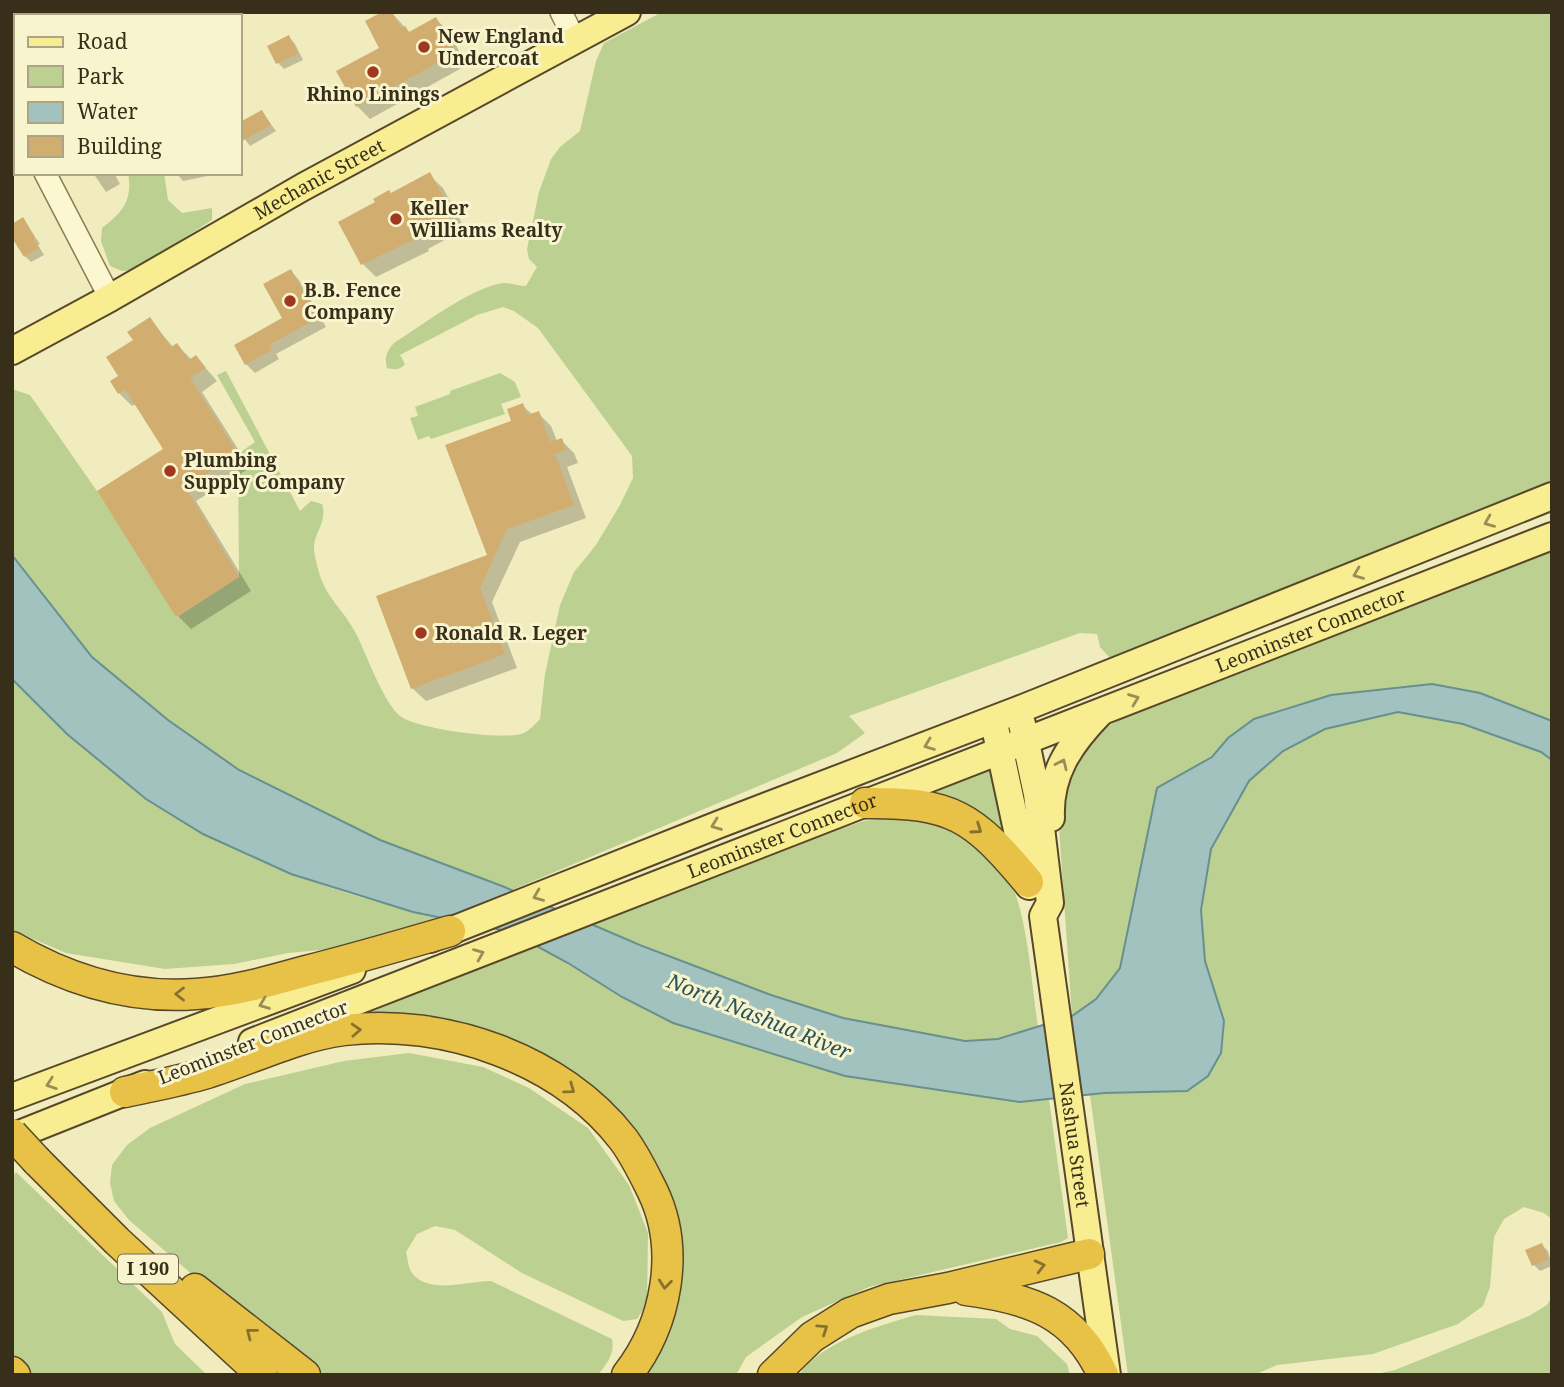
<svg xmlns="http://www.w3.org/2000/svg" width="1564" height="1387" font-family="'Noto Serif',serif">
  <rect width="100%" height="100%" fill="#f1ecbd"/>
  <!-- green -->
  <g fill="#bbd091">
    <path d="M662 12H1552V490L1156 644 1110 658 1100 647 1097 634 1080 633 849 716 865 733 837 753 512 890 380 840 239 770 168 720 92 657 12 555V389L30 395 97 491 177 617 239 577 238 454 255 442 217 375 226 371 300 511 311 501 322 504C328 523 313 533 314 550 315 558 318 569 320 576 328 599 343 610 354 630 366 651 384 707 403 718 421 729 505 741 524 733 530 730 536 723 540 719L545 674 560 605 574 572 596 545 620 505 633 478 632 456 538 328 514 311 503 307 477 315 400 355 405 364C400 370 395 370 387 368 384 358 387 351 394 343 421 326 473 286 504 283 511 283 519 286 526 286L537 267 529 259 527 249 539 192 551 159 560 147 580 131 596 61 604 43Z"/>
    <path d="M128 173H164L168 200 182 213 212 208V220L135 270 122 271 110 266 101 241 102 228C123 212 133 200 128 173Z"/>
    <polygon points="500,373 515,382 521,397 501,404 505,414 431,439 429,436 418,440 410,418 418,416 415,407 450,394 450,391"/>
    <polygon points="1552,549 1552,721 1480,693 1228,738 1212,757 1157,788 1120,968 1096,999 1072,1016 1058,813 1067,771 1099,731 1121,719"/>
    <path d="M12 679C44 711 76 741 111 770 123 780 135 792 148 800 237 859 341 897 445 918L331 949 288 953 234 964 165 969 66 953 12 930Z"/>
    <polygon points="1398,712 1463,724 1541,752 1552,760 1552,1219 1544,1213 1524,1207 1504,1219 1494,1237 1490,1287 1483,1306 1458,1324 1373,1354 1277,1365 1254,1375 1128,1375 1090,1095 1104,1093 1202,923 1201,910 1211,849 1249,781 1283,751 1325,729"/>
    <polygon points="989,768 995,772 1013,848 926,793"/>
    <path d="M896 816C918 819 944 820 963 832 984 845 1003 866 1013 888 1028 923 1032 987 1038 1027L998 1039 965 1041 843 1018 771 995 590 924 831 832 864 821Z"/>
    <polygon points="534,945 673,1023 845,1076 1020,1102 1049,1099 1068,1238 1061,1242 869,1287 802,1317 746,1357 736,1375 640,1375 675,1246 588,1092 368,1019 366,1014"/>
    <path d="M409 1053 483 1067 529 1088 588 1128 629 1185 648 1233 647 1303 637 1319 623 1321 522 1273 455 1230 435 1226 417 1234 406 1252C408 1259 408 1268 412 1273 429 1295 466 1281 491 1281L612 1339C615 1354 607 1363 598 1375H325L238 1314 129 1220 114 1201 110 1183 112 1165 127 1145 150 1128 245 1084 344 1061Z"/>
    <polygon points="16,1172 162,1312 175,1344 207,1375 31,1375 12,1353 12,1176"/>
    <polygon points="1552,1297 1552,1375 1372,1375 1395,1370 1529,1316 1547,1305"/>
    <path d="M916 1315 996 1319 1010 1329 1037 1336 1067 1364 1070 1375H799C822 1341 879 1326 916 1315Z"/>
  </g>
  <!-- water -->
  <polygon fill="#a1c2bf" stroke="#68908e" stroke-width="2" points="12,555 92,657 168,720 239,770 380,840 502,886 640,945 771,995 843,1018 965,1041 998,1039 1072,1016 1096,999 1120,968 1157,788 1212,757 1228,738 1254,719 1331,695 1432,684 1480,693 1552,721 1552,760 1541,752 1463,724 1398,712 1325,729 1283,751 1249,781 1211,849 1201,910 1205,961 1224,1021 1221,1053 1208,1076 1187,1091 1104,1093 1020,1102 845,1076 673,1023 622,997 568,963 511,932 413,912 291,874 203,834 146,799 67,734 12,679"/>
  <!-- shadow -->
  <g fill="#0003">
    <polygon points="115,12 131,12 126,16 119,16"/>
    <polygon points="391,12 410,33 436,19 448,31 467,65 370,119 357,106 381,49"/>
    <polygon points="289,37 295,44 303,60 284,69 278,63 270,47"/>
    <polygon points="262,112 276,131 250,146 240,133 240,124"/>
    <polygon points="93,173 114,173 120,184 106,192"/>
    <polygon points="176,173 222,173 183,181"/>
    <polygon points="429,175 443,188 465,229 428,249 429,251 376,277 363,264 391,195"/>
    <polygon points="23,220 40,244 38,245 44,255 31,262 25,256"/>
    <polygon points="291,271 299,280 326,327 276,354 279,359 255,373 246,364 284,319"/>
    <polygon points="150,320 174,348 177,345 192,360 196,357 217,381 202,392 250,468 196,501 251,591 191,629 178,616 165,450 136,404 132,406 119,393 120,377 136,341"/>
    <polygon points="522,405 533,415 538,413 551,426 557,441 561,440 574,453 578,463 567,467 586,518 520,542 492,602 517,668 426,701 412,688 489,556 513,422"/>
    <polygon points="1542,1245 1548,1251 1552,1266 1540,1271 1534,1265"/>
  </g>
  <!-- building -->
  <g fill="#d2ad70">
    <polygon points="382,12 392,12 401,28 405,26 409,32 436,17 456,53 356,107 336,71 379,48 365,21"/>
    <polygon points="289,35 298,54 276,64 267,46"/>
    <polygon points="262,110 271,125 240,142 240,122"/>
    <polygon points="430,172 453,215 416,235 417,238 361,265 338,222 375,202 373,199 389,190 391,193"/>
    <polygon points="23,217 35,237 33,239 39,248 24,257 12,238 12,224"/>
    <polygon points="291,269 318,318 269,345 272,350 245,365 234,345 282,318 263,284"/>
    <polygon points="150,317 171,347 177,343 189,360 196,355 206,368 190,378 238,454 185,487 239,577 176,617 97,491 163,449 125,389 118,394 110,381 118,376 106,357 133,340 127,332"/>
    <polygon points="523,403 527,415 539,411 550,442 562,438 566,450 555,454 574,505 507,529 480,588 505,654 411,689 376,596 487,555 445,445 511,421 507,409"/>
    <polygon points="1542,1243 1549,1259 1532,1266 1525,1250"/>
  </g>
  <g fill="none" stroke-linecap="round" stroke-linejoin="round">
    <!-- minor casing -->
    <g stroke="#8a7c55" stroke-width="24">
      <g id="minor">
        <polyline points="561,12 575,40"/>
        <polyline points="12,109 16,117"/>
        <polyline points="45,173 110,298"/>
      </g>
    </g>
    <!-- major casing -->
    <g stroke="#57482a" stroke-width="30">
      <g id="major">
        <path id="s1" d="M12 351 110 298 303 187 627 12"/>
        <path id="s2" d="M1022 724 1037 794 1050 903 1043 916 1107 1375"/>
        <polyline points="996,732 1029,886"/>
        <path d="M1051 818C1049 774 1070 744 1099 714"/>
        <polyline points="430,939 720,824 1018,710 1552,496"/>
        <path id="s3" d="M252 1042 1552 536"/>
        <polyline points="12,1097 352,970"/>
        <polyline points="12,1137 145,1084"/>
      </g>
    </g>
    <!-- highway casing -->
    <g stroke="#57482a" stroke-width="33">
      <g id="highway">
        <path d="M865 803C952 802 973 816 1028 882"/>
        <path d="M12 947C68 980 130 999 196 994 233 992 270 981 306 971 354 959 402 945 450 931"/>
        <path d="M125 1092C152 1086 180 1081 207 1073 252 1059 297 1036 344 1030 444 1018 561 1059 623 1139 635 1155 643 1172 652 1190 681 1249 667 1324 627 1375"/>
        <polyline points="37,1161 117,1241 262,1375"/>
        <polyline points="195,1289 305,1375"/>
        <path d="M966 1290C1029 1298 1075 1313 1103 1375"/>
        <polyline points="12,1372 15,1375"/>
        <polyline points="773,1375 812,1337 850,1313 889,1299 948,1288 1089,1254"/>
      </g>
    </g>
    <!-- minor -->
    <use href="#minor" stroke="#fbf7d1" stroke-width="21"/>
    <!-- major -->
    <use href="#major" stroke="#f8ed91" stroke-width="26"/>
    <!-- highway -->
    <use href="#highway" stroke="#e8c246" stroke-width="30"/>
    <!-- highway-bridge casing -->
    <g stroke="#57482a" stroke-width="33" stroke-linecap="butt">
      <polyline id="highway-bridge" points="12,1134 37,1161"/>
    </g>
    <!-- highway-bridge -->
    <use href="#highway-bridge" stroke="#e8c246" stroke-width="30"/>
  </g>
  <!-- one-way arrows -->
  <defs><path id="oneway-chevron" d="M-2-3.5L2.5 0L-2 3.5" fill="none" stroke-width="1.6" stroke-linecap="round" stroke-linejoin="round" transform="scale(1.75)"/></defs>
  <g stroke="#988e56">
    <use href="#oneway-chevron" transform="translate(1489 522) rotate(158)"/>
    <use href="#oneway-chevron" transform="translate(1358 574) rotate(158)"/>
    <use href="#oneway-chevron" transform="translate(1134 699) rotate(-21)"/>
    <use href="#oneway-chevron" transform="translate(929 745) rotate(159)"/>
    <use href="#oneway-chevron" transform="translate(1062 764) rotate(-65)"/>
    <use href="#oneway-chevron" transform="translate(716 825) rotate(159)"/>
    <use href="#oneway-chevron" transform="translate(538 896) rotate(158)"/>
    <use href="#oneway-chevron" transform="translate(479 954) rotate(-22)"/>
    <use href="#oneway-chevron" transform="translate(264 1004) rotate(159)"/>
    <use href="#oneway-chevron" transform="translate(51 1084) rotate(161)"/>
  </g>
  <g stroke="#87712e">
    <use href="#oneway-chevron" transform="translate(977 829) rotate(35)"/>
    <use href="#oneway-chevron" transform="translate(180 994) rotate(-180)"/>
    <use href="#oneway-chevron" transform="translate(356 1030) rotate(-3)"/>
    <use href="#oneway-chevron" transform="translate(570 1089) rotate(36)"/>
    <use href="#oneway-chevron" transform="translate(1040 1266) rotate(-14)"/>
    <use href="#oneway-chevron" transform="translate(665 1284) rotate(96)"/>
    <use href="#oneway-chevron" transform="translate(823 1329) rotate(-34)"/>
    <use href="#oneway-chevron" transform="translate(251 1333) rotate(-142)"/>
  </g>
  <!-- markers -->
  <g fill="#9e3920" stroke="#f8f4cd" stroke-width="2.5">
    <circle cx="424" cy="47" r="7"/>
    <circle cx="373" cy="72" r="7"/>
    <circle cx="396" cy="219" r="7"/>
    <circle cx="290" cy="301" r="7"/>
    <circle cx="170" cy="471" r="7"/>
    <circle cx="421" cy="633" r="7"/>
  </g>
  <g text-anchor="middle" stroke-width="6" stroke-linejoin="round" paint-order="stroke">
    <!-- shield labels -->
    <rect fill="#f8f4cd" stroke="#726a50" stroke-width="2" x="118" y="1254.5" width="60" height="29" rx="5"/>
    <g font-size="18" font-weight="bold" fill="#382f1b">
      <text x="148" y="1275">I 190</text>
    </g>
    <!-- poi labels -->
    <g font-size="19" font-weight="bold" fill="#382f1b" stroke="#f8f4cd" text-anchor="start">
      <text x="438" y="43">New England<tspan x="438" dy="22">Undercoat</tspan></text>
      <text x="373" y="101" text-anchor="middle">Rhino Linings</text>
      <text x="410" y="215">Keller<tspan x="410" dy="22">Williams Realty</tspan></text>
      <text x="304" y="297">B.B. Fence<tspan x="304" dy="22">Company</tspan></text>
      <text x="184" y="467">Plumbing<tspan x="184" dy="22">Supply Company</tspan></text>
      <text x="435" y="640">Ronald R. Leger</text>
    </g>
    <!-- street labels -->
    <g font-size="19" fill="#382f1b" stroke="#f8f4cd">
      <text dy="7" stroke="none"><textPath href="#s1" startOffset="352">Mechanic Street</textPath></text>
      <text dy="7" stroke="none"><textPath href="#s3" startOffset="1136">Leominster Connector</textPath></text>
      <text dy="7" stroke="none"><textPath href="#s3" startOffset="569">Leominster Connector</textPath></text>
      <text transform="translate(253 1042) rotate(-21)" y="7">Leominster Connector</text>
      <text dy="7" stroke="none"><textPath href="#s2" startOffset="427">Nashua Street</textPath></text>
    </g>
    <!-- water labels -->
    <g font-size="21" font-style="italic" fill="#295259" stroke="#f8f4cd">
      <text transform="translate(759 1017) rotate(22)" y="7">North Nashua River</text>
    </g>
  </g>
  <!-- border -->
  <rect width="1564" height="1387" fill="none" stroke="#382f1b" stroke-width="28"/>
  <!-- legend -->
  <rect x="14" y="14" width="228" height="161" fill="#f8f4cd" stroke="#aba586" stroke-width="2"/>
  <rect x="28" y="37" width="35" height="10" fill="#f8ed91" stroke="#aba586" stroke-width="2"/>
  <text x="77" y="49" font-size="21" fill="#382f1b">Road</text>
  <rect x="28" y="66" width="35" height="21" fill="#bbd091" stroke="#aba586" stroke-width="2"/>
  <text x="77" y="84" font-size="21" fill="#382f1b">Park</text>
  <rect x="28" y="102" width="35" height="21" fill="#a1c2bf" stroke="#aba586" stroke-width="2"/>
  <text x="77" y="119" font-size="21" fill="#382f1b">Water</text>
  <rect x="28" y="136" width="35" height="21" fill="#d2ad70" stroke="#aba586" stroke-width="2"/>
  <text x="77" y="154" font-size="21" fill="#382f1b">Building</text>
</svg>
